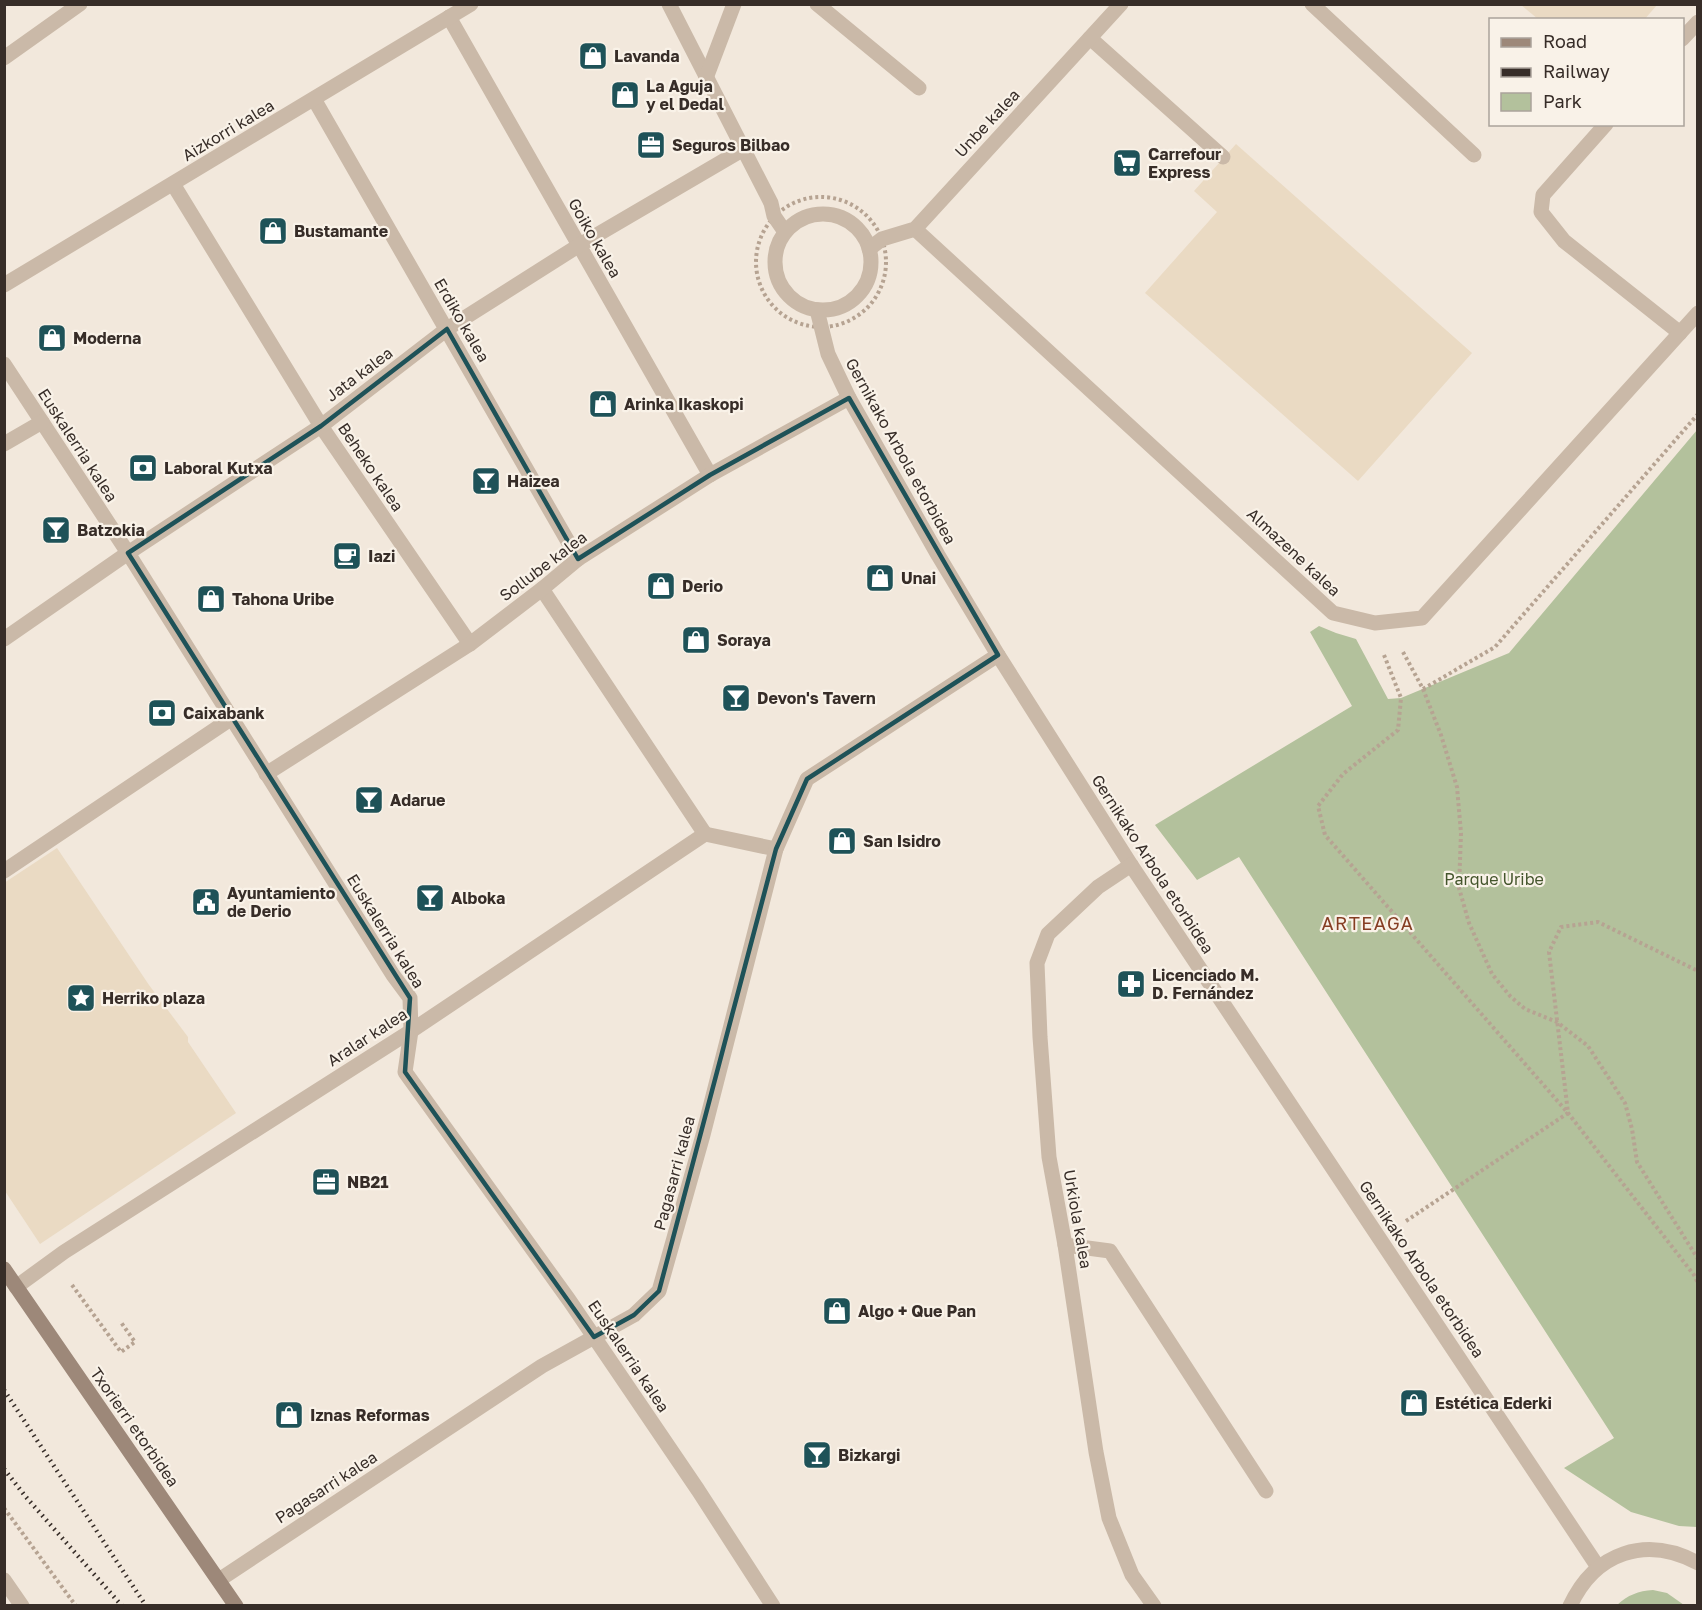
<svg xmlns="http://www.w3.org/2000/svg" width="1702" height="1610" font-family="'Golos Text',sans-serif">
  <rect width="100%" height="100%" fill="#f2e8dc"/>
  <!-- green -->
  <g fill="#b3c19c">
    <polygon points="1697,430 1697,1527 1679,1526 1631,1512 1564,1468 1614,1438 1239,857 1197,880 1155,825 1352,706 1310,632 1319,626 1336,633 1356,639 1388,699 1401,698 1509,653"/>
    <path d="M1653 1590 1667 1593 1684 1605H1617C1628 1595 1638 1591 1653 1590Z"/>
  </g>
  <!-- plaza -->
  <g fill="#eadac3">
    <polygon points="1521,5 1657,5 1644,20 1538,19"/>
    <polygon points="1236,144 1472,353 1358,481 1145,293 1217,212 1194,191"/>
    <polygon points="57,848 149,985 188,1037 188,1042 236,1113 40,1244 5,1191 4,883"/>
  </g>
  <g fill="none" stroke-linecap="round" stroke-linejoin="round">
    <!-- path -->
    <g stroke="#b6a392" stroke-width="4" stroke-dasharray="3 3" stroke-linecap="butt">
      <circle cx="821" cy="262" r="65"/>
      <polyline points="1403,652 1423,689 1441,735 1457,787 1461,833 1459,888 1469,923 1492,974 1510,996 1525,1009 1557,1022 1588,1046 1625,1103 1632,1129 1637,1162 1698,1259"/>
      <polyline points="1384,655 1401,698 1398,730 1343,774 1318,806 1325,835 1568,1113 1694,1275 1698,1283"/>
      <polyline points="1423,689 1495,647 1698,414"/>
      <polyline points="1406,1221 1568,1113 1549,952 1561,927 1598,922 1698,971"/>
      <polyline points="72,1285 121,1352 135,1342 120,1321"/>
      <polyline points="4,1508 76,1606"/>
    </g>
    <!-- lane -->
    <polyline stroke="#cab9a8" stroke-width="15" points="817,4 919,88"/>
    <!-- street -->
    <g stroke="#cab9a8" stroke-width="15">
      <polyline points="669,4 771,203 774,216 785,232"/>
      <polyline points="1312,4 1474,155"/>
      <polyline points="449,17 710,475"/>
      <polyline points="1090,38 1223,157"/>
      <polyline points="1682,39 1698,22"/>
      <polyline points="4,58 80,4"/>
      <polyline points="706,78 734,4"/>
      <polyline points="314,99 578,559"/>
      <polyline points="1606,124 1543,195 1541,212 1564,241 1680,333"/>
      <polyline points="173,184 321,426 470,644"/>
      <circle cx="823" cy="262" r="48"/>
      <polyline points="915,229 1333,613 1375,623 1422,618 1698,313"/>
      <polyline points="869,249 882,239 915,229 1121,4"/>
      <polyline points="4,285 471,4"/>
      <polyline points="817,310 828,354 849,398 938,555 998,655 1131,865 1598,1567"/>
      <polyline points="4,364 128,553 393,975 410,998 411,1031 405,1072 569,1300 698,1490 773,1606"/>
      <polyline points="4,444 42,422"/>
      <polyline points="542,589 705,834"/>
      <polyline points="4,639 128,553 321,426 447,329 578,246 742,150"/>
      <polyline points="266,774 470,644 542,589 578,559 710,475 849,398"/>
      <polyline points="1131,865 1098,887 1048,934 1037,963 1040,1037 1049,1157 1065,1245 1096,1452 1109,1518 1132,1575 1154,1606"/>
      <polyline points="4,871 232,718"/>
      <polyline points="1065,1245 1110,1251 1266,1491"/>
      <polyline points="16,1287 64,1252 411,1031 705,834 776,849"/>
      <polyline points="4,1580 22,1606"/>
      <polyline points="219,1580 542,1366 634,1315 659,1291 703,1135 776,849 807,779 998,655"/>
      <path d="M1570 1606C1595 1552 1646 1535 1698 1563"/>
    </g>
    <!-- secondary -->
    <polyline stroke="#9d8879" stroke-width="15" points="4,1269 236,1606"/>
    <!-- rail -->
    <g stroke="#372d28" stroke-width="4.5" stroke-dasharray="1.5 4.5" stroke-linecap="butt">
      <polyline points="4,1390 146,1606"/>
      <polyline points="4,1469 26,1497 122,1606"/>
    </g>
  </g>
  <!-- marked area -->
  <path fill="none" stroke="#1e5258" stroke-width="4.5" stroke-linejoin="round" d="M447 329 578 559 710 475 849 398 998 655 807 779 776 849 659 1291 634 1315 594 1337 405 1072 410 998 128 553 321 426Z"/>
  <!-- icons -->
  <defs>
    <g id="shop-square" transform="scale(1.5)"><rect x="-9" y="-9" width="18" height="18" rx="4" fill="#1e5258" stroke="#f9f2e8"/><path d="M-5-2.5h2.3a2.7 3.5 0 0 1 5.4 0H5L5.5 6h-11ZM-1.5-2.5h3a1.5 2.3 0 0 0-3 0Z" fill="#fff"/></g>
    <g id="office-square" transform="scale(1.5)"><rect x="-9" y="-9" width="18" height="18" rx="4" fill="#1e5258" stroke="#f9f2e8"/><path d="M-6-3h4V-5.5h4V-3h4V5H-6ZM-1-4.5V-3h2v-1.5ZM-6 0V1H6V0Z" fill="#fff"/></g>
    <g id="supermarket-square" transform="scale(1.5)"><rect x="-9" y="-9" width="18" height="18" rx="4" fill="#1e5258" stroke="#f9f2e8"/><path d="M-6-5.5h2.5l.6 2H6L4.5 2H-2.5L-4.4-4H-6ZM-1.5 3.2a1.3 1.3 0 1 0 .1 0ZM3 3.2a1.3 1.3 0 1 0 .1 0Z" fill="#fff"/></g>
    <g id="bank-square" transform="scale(1.5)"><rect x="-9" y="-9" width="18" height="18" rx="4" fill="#1e5258" stroke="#f9f2e8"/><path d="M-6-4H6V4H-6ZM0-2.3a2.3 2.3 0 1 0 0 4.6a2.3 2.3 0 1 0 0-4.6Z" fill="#fff"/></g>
    <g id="bar-square" transform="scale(1.5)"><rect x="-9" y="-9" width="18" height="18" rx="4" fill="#1e5258" stroke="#f9f2e8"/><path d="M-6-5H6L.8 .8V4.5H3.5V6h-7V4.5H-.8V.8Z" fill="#fff"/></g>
    <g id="cafe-square" transform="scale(1.5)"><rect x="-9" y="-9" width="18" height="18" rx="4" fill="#1e5258" stroke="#f9f2e8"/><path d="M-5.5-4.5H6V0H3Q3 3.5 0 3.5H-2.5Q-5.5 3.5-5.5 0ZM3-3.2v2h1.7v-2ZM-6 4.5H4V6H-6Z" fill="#fff"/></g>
    <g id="civic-square" transform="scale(1.5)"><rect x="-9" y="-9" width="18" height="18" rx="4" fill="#1e5258" stroke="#f9f2e8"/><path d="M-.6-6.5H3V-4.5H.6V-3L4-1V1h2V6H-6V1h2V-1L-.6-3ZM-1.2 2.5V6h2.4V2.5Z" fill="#fff"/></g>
    <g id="pharmacy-square" transform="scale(1.5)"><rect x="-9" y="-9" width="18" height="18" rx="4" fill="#1e5258" stroke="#f9f2e8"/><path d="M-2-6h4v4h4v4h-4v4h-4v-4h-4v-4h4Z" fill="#fff"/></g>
    <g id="sight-square" transform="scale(1.5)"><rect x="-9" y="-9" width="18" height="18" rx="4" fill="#1e5258" stroke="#f9f2e8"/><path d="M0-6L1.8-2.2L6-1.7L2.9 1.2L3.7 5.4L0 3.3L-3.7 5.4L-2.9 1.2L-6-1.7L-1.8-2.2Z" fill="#fff"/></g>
  </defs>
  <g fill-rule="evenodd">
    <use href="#shop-square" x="593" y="56"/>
    <use href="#shop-square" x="625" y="95"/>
    <use href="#office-square" x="651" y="145"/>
    <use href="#supermarket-square" x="1127" y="163"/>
    <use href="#shop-square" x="273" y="231"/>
    <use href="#shop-square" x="52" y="338"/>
    <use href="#shop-square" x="603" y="404"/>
    <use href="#bank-square" x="143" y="468"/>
    <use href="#bar-square" x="486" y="481"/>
    <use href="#bar-square" x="56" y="530"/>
    <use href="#cafe-square" x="347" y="556"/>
    <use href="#shop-square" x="880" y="578"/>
    <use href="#shop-square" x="661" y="586"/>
    <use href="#shop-square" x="211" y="599"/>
    <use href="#shop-square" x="696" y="640"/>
    <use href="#bar-square" x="736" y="698"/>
    <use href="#bank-square" x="162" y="713"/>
    <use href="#bar-square" x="369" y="800"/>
    <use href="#shop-square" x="842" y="841"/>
    <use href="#bar-square" x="430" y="898"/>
    <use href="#civic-square" x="206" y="902"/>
    <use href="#pharmacy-square" x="1131" y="984"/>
    <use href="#sight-square" x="81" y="998"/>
    <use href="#office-square" x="326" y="1182"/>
    <use href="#shop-square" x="837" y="1311"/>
    <use href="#shop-square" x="1414" y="1403"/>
    <use href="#shop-square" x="289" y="1415"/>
    <use href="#bar-square" x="817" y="1455"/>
  </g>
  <g text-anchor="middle" stroke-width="4.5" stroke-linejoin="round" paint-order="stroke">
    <!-- poi labels -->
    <g font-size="16" font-weight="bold" fill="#372d28" stroke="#f9f2e8" text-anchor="start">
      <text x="614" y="62">Lavanda</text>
      <text x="646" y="92">La Aguja<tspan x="646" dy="18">y el Dedal</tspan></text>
      <text x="672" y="151">Seguros Bilbao</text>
      <text x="1148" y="160">Carrefour<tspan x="1148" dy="18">Express</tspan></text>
      <text x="294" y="237">Bustamante</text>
      <text x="73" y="344">Moderna</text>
      <text x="624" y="410">Arinka Ikaskopi</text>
      <text x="164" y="474">Laboral Kutxa</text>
      <text x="507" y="487">Haizea</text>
      <text x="77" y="536">Batzokia</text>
      <text x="368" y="562">Iazi</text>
      <text x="901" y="584">Unai</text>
      <text x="682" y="592">Derio</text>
      <text x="232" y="605">Tahona Uribe</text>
      <text x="717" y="646">Soraya</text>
      <text x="757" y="704">Devon's Tavern</text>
      <text x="183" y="719">Caixabank</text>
      <text x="390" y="806">Adarue</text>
      <text x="863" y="847">San Isidro</text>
      <text x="227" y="899">Ayuntamiento<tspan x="227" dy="18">de Derio</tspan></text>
      <text x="451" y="904">Alboka</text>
      <text x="1152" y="981">Licenciado M.<tspan x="1152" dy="18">D. Fernández</tspan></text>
      <text x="102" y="1004">Herriko plaza</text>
      <text x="347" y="1188">NB21</text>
      <text x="858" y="1317">Algo + Que Pan</text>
      <text x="1435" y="1409">Estética Ederki</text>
      <text x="310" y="1421">Iznas Reformas</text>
      <text x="838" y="1461">Bizkargi</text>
    </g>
    <!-- street labels -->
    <g font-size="16" fill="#372d28" stroke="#f9f2e8">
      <text transform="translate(987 123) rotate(-47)" y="6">Unbe kalea</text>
      <text transform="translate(228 130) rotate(-31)" y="6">Aizkorri kalea</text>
      <text transform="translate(595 238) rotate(60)" y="6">Goiko kalea</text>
      <text transform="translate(462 320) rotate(60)" y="6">Erdiko kalea</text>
      <text transform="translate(359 374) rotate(-37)" y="6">Jata kalea</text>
      <text transform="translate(78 445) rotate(57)" y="6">Euskalerria kalea</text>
      <text transform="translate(901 451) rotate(61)" y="6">Gernikako Arbola etorbidea</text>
      <text transform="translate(371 467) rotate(56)" y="6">Beheko kalea</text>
      <text transform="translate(1294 552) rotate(43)" y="6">Almazene kalea</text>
      <text transform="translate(543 566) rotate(-37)" y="6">Sollube kalea</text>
      <text transform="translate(1153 864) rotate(57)" y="6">Gernikako Arbola etorbidea</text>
      <text transform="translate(386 931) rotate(58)" y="6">Euskalerria kalea</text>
      <text transform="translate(367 1037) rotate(-33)" y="6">Aralar kalea</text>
      <text transform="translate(674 1173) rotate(-75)" y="6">Pagasarri kalea</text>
      <text transform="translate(1078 1219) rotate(80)" y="6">Urkiola kalea</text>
      <text transform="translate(1422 1269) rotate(56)" y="6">Gernikako Arbola etorbidea</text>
      <text transform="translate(629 1356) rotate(56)" y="6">Euskalerria kalea</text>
      <text transform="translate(135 1427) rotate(55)" y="6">Txorierri etorbidea</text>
      <text transform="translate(326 1487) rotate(-33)" y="6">Pagasarri kalea</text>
    </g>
    <!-- park labels -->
    <g font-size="16" fill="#44552c" stroke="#f9f2e8">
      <text x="1494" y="885">Parque Uribe</text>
    </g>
    <!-- neighbourhood labels -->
    <g font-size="18" letter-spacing="1.5" fill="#853d22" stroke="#f9f2e8">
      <text x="1368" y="930">ARTEAGA</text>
    </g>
  </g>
  <!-- border -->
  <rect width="1702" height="1610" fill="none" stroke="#372d28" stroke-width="12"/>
  <!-- legend -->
  <rect x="1489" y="18" width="195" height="108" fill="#f9f2e8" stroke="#aba39b" stroke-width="1.5"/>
  <rect x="1501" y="38" width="30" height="9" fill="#9d8879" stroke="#aba39b" stroke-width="1.5"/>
  <text x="1543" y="48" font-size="18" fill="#372d28">Road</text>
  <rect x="1501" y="68" width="30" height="9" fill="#372d28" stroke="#aba39b" stroke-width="1.5"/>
  <text x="1543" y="78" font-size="18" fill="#372d28">Railway</text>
  <rect x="1501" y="93" width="30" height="18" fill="#b3c19c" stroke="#aba39b" stroke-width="1.5"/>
  <text x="1543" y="108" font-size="18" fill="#372d28">Park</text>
</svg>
